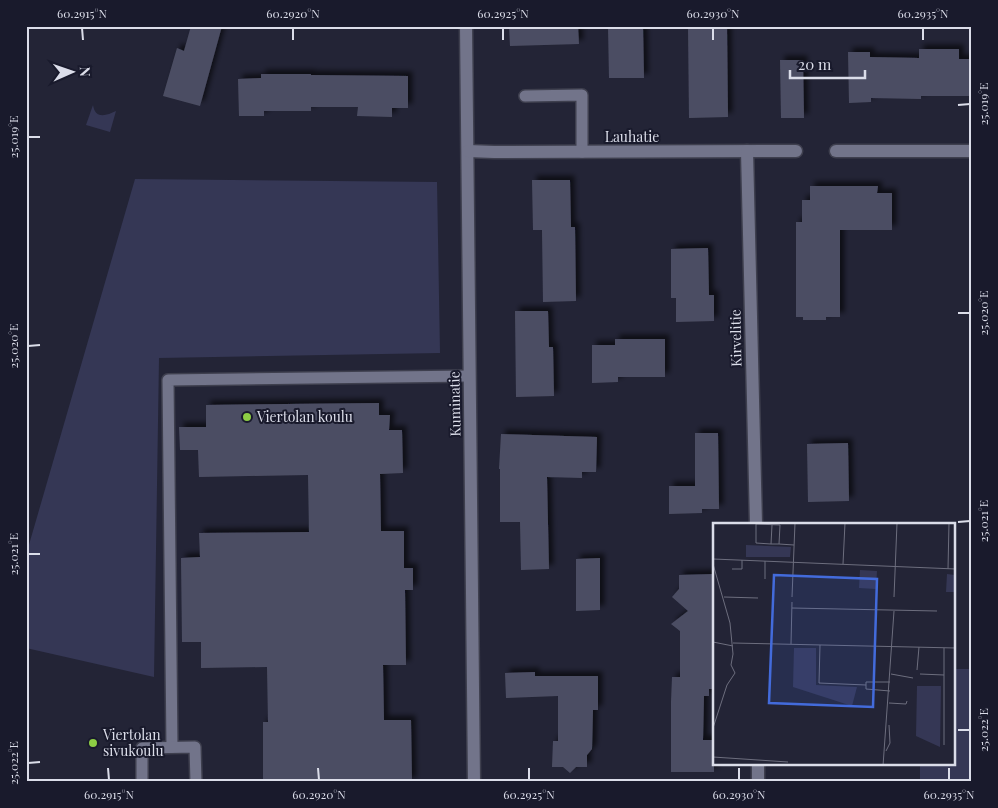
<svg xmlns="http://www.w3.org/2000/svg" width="998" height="808" font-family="'Playfair Display',serif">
  <defs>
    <filter id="shadow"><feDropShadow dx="4.5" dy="-4.5" stdDeviation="2.5" flood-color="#0009"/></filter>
  </defs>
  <rect width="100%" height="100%" fill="#232436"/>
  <!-- green -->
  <g fill="#353755">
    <path d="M93 105C95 119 106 116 116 111L110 132 86 125Z"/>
    <polygon points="135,179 437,182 440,353 159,358 154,677 26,648 26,555"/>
    <polygon points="954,669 972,669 972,782 920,782 920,764 954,764"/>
  </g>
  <!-- building -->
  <g fill="#4c4e63" filter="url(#shadow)">
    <polygon points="191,26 222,26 200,106 163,96 177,48 184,51"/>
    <polygon points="509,26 578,26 579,44 510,46"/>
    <polygon points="608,26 643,26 644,78 609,78"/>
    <polygon points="688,26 727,26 728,117 689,118"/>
    <polygon points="919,49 959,49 959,59 972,59 972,96 921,96 921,99 871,98 871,102 849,103 848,52 870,52 870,57 919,58"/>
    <polygon points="780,60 803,60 804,118 781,118"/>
    <polygon points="261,74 311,74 311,75 408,76 408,108 392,108 392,117 357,116 358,107 311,107 311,111 264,111 264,116 239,116 238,79 261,78"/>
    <polygon points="532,180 570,180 571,227 575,227 576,301 543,302 542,230 533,230"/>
    <polygon points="810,186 878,186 877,193 892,193 892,230 840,230 840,317 826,317 826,320 803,320 803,317 796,317 796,222 802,222 802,200 810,200"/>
    <polygon points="708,248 709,295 714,295 714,321 676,322 676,298 671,298 671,249"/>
    <polygon points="515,311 548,311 549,347 553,347 554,396 516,397"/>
    <polygon points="615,339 665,339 665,377 618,377 618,382 592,383 592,345 615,345"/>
    <polygon points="379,403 379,415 390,415 389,430 402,430 403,473 380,474 381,531 404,531 404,568 413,568 413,590 405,590 406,665 383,665 384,720 411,720 412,782 263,782 263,722 268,722 267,667 201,668 201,642 182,642 181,558 200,557 199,533 309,532 308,475 199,477 198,450 180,450 179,427 206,427 206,405"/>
    <polygon points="695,433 718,433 719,509 702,509 702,513 669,514 669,486 695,486"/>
    <polygon points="501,434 597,437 596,472 582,472 582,478 547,477 549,569 521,570 520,522 500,522 500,469 499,469"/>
    <polygon points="848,443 849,501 808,502 807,444"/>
    <polygon points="600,558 600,610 576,611 576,559"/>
    <polygon points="714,574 714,689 709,689 709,696 704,696 703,740 714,740 714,772 671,772 671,702 672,677 680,677 680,631 671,624 688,611 672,597 679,589 679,575"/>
    <polygon points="535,672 535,676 598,676 598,710 593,710 592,749 587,755 587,767 576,767 570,773 563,767 552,767 553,741 558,741 558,696 506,698 505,673"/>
  </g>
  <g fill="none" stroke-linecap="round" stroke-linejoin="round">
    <!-- service casing -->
    <g stroke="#3e3f4e" stroke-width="14">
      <g id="service">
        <polyline points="525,96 582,95 582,152"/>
        <polyline points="172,747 168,380 469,376"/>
        <polyline points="142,782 142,748 195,747 196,782"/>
      </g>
    </g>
    <!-- minor casing -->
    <g stroke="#3e3f4e" stroke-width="15">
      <g id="minor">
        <polyline points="466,26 474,782"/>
        <polyline points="468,151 494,152 796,151"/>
        <polyline points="747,151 756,524"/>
        <polyline points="836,151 972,151"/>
        <polyline points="758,764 758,782"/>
      </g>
    </g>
    <!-- service -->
    <use href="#service" stroke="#72748a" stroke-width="11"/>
    <!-- minor -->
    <use href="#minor" stroke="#72748a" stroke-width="12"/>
  </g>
  <!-- ticks -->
  <path fill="none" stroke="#dbdde9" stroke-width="2" d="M82 28 83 40M293 28V40M503 28V40M713 28V40M923 28V40M958 105 970 104M28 137H40M958 313H970M28 346 40 345M958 522 970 521M28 554H40M958 730H970M28 763 40 762M108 768 109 780M318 768 319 780M529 768V780M739 768V780M949 768V780"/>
  <!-- markers -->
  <g fill="#8dce44" stroke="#191a2c" stroke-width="2">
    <circle cx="247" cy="417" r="5"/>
    <circle cx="93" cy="743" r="5"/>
  </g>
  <g text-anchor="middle" stroke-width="4" stroke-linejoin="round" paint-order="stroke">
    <!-- street labels -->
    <g font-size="14" fill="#dbdde9" stroke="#191a2c">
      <text x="632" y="142">Lauhatie</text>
      <text transform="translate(736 338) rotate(-91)" y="5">Kirvelitie</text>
      <text transform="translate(455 404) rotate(-91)" y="5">Kuminatie</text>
    </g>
    <!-- poi labels -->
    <g font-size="14" fill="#dbdde9" stroke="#191a2c" text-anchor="start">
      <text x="257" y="422">Viertolan koulu</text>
      <text x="103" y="740">Viertolan<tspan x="103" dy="16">sivukoulu</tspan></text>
    </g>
  </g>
  <!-- overview -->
  <g transform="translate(713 523)">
    <rect width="242" height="242" fill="#232436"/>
    <path d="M33 22 78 24 77 34H33ZM147 47 164 48 163 66 146 65ZM234 51 242 52V69H233ZM81 125H103V162L144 164 139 183 80 164ZM204 163H228L227 224 203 213Z" fill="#353755"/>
    <path fill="none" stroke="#6d6e7e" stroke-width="1" d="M59 2 58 21H66M58 21 43 20V1L67 2 66 21 81 22M0 36 243 46M0 41 17 100 20 131 18 142 22 150 14 162 0 205M130 41 132 0M19 46H29V37M235 46 236 0M52 56V38M11 74 45 75M79 74 82 0M181 74 184 0M79 85 224 88M0 119 20 123M20 120 243 125M78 121 79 79M107 122 106 160 153 162M231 125V222M204 147 206 124M178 151 200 155M207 151 231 152M177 168 153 166V159H177M176 180 193 181 194 178M173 228 177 220 176 202M0 234 75 239M170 243 181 88"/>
    <path fill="#436bdb" fill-opacity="0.15" stroke="#436bdb" stroke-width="2.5" d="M61 52 164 56 160 184 56 180Z"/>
    <rect width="242" height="242" fill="none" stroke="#dbdde9" stroke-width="2.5"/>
  </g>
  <!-- border -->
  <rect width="998" height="808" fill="none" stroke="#191a2c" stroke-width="55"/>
  <!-- north arrow -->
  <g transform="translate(72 72) rotate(88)" stroke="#191a2c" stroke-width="4" paint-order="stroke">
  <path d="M0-4L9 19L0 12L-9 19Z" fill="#dbdde9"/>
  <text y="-8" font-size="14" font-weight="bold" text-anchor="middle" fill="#dbdde9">N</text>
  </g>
  <!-- scale -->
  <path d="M790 70v8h75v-8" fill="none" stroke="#dbdde9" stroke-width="2.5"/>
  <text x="798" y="70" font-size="15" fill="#dbdde9" stroke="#191a2c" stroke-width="4" paint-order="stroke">20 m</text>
  <rect x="28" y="28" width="942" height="752" fill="none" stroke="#dbdde9" stroke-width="2"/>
  <g font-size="12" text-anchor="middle" fill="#dbdde9">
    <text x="82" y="18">60.2915°N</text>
    <text x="293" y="18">60.2920°N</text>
    <text x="503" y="18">60.2925°N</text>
    <text x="713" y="18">60.2930°N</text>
    <text x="923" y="18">60.2935°N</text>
    <text transform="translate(984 104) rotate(-90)" y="4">25.019°E</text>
    <text transform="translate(14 137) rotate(-90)" y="4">25.019°E</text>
    <text transform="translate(984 313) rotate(-90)" y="4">25.020°E</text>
    <text transform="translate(14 346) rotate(-90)" y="4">25.020°E</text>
    <text transform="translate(984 521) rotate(-90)" y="4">25.021°E</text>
    <text transform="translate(14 554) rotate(-90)" y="4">25.021°E</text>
    <text transform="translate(984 730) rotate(-90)" y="4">25.022°E</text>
    <text transform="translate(14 763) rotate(-90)" y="4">25.022°E</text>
    <text x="109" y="799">60.2915°N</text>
    <text x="319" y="799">60.2920°N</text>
    <text x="529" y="799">60.2925°N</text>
    <text x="739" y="799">60.2930°N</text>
    <text x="949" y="799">60.2935°N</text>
  </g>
</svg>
